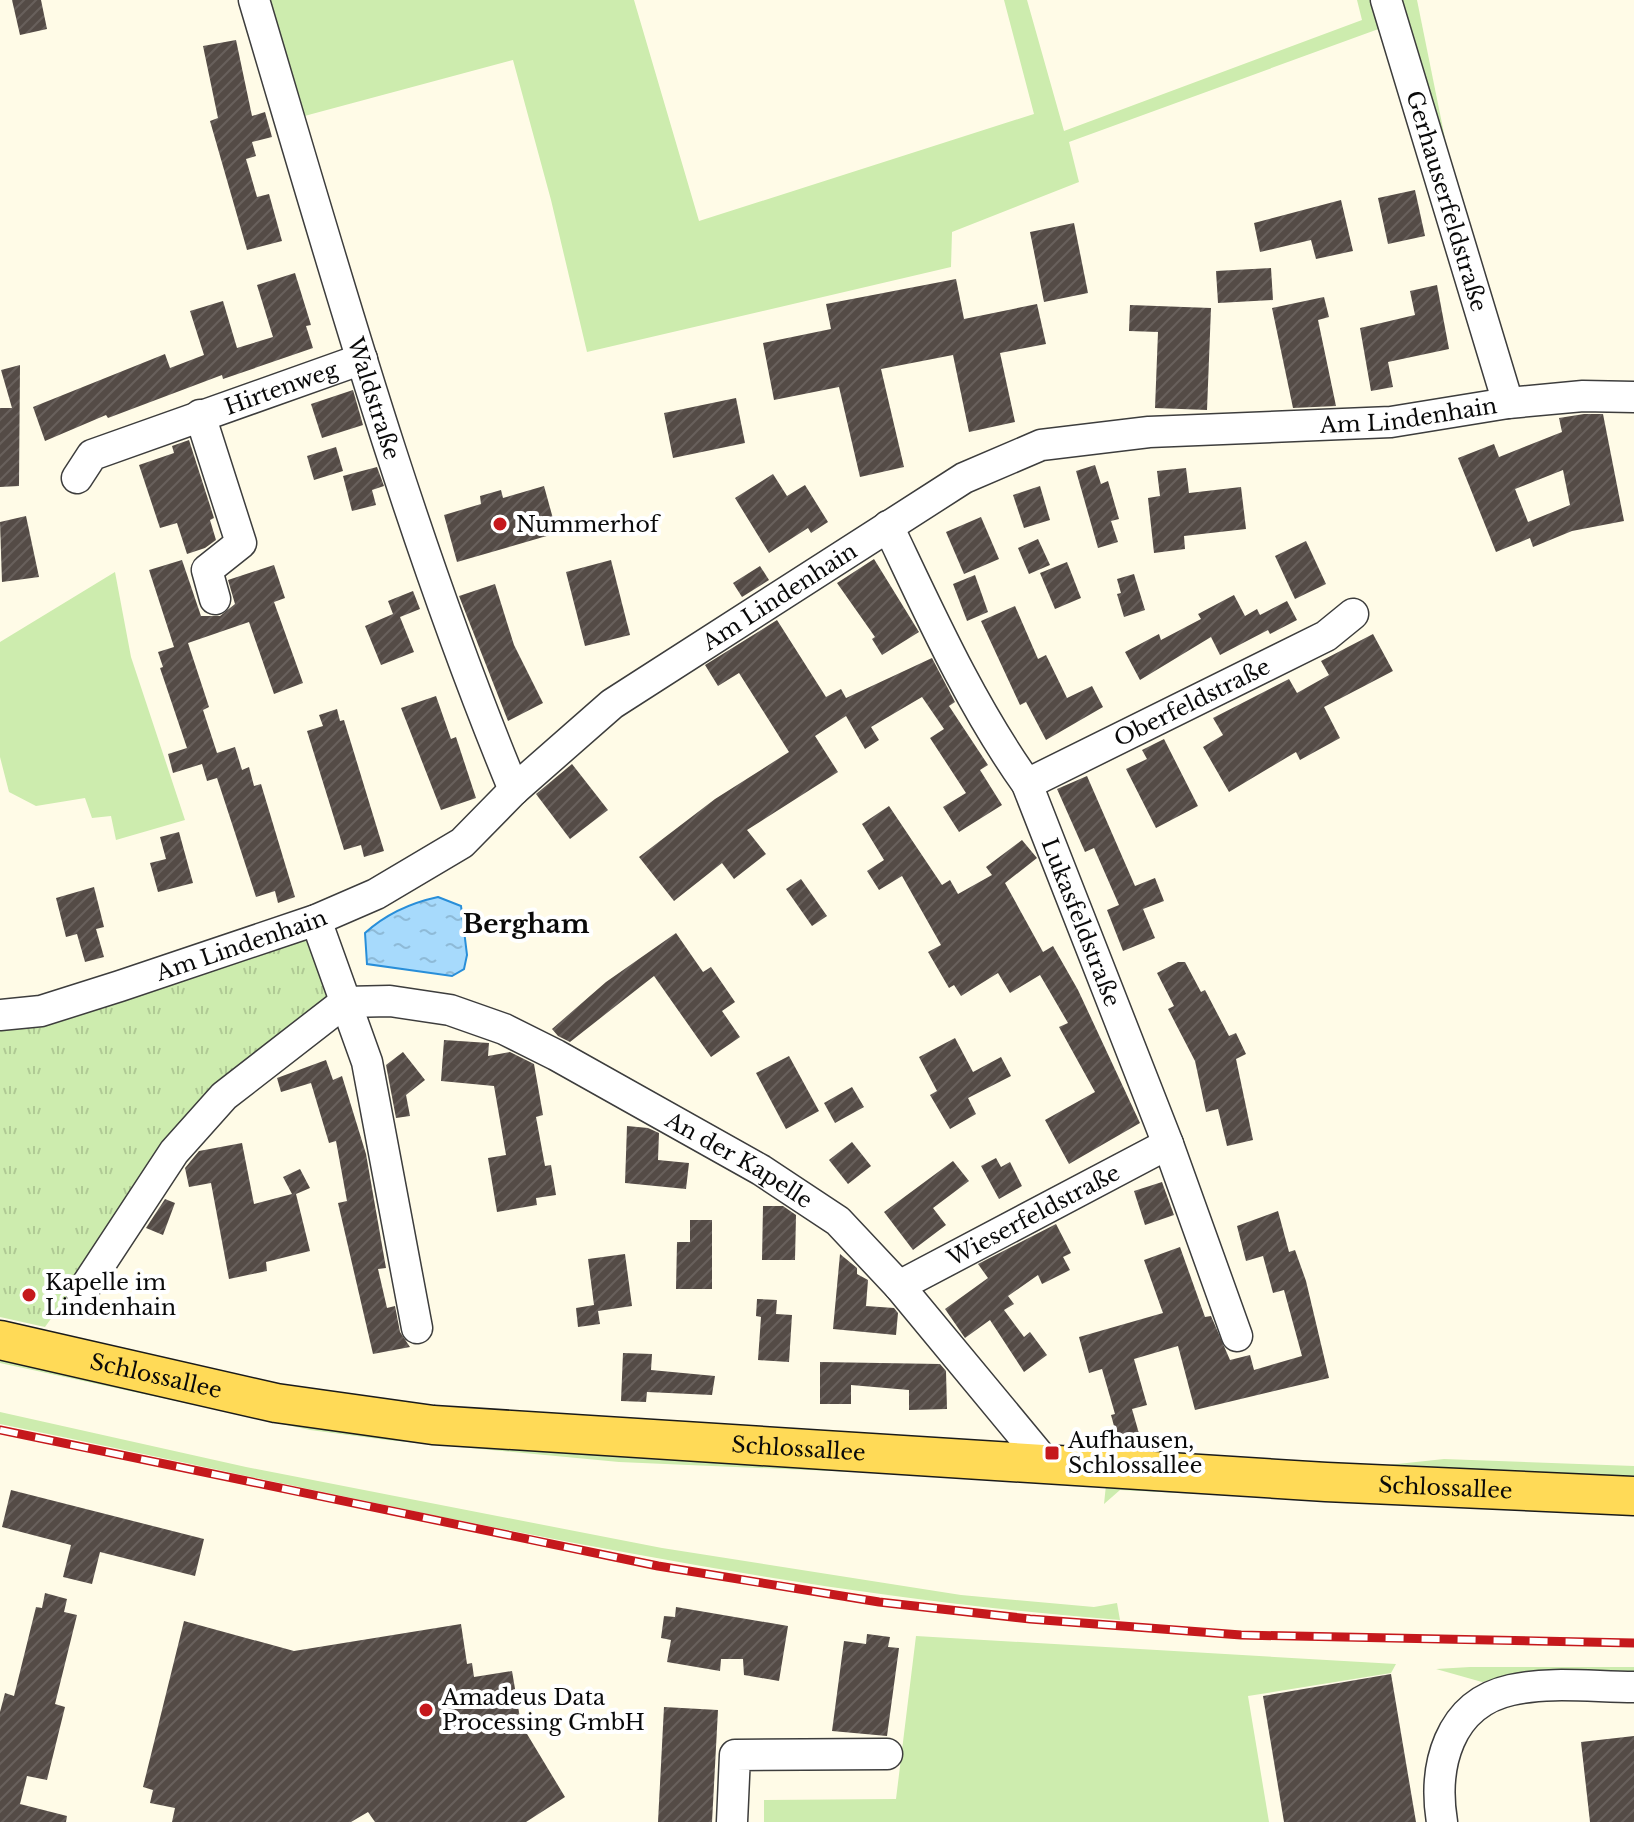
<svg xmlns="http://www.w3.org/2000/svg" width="1634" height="1822" font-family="'Libre Baskerville',serif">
  <defs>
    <pattern id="park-tufts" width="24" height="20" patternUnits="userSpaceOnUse" patternTransform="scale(2)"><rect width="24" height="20" fill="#cdecae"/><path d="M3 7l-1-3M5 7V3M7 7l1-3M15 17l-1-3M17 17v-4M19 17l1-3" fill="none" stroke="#afc994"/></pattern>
    <pattern id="water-ripples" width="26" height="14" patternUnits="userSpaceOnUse" patternTransform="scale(2)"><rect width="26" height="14" fill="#a7dafc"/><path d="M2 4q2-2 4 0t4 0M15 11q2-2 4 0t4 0" fill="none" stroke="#8ebad7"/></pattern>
    <pattern id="building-hatch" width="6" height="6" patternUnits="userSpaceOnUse" patternTransform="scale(2)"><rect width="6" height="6" fill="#544b46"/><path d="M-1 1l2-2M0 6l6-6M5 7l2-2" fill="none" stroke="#68605c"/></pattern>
  </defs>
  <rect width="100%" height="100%" fill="#fffbe7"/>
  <!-- grass -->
  <g fill="#cdecae">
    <polygon points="262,0 634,0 699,221 1034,114 1004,0 1027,0 1064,131 1362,20 1357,0 1376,0 1384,27 1069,142 1079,182 952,232 951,267 587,352 551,200 513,60 297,118"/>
    <polygon points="1395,0 1417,0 1456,193"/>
    <polygon points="115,572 131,657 185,820 116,840 111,816 92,818 85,798 36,806 9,792 0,757 0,642"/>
    <polygon points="0,1352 55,1365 1041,1480 619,1462 387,1440 310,1430 0,1363"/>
    <path d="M0 1412 246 1467 662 1548 961 1595 1094 1607 1117 1603 1120 1620C741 1591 371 1500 0 1424Z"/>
    <polygon points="1444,1459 1634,1466 1634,1486 1360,1468"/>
    <polygon points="1106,1485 1634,1507 1634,1516 1120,1490 1104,1504"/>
    <polygon points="916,1636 1396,1664 1391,1673 1248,1696 1269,1822 764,1822 764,1800 896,1799"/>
    <polygon points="1470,1667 1634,1667 1634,1673 1531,1673 1482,1682 1436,1669"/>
  </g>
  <!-- park -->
  <polygon fill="url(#park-tufts)" points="306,932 332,997 85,1271 45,1327 0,1317 0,1023"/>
  <!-- water -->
  <path fill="url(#water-ripples)" stroke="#288ed9" stroke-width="2" d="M438 897 461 906 467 955 464 969 452 976 367 964 365 933C386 914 410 903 438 897Z"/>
  <!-- building -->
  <g fill="url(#building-hatch)" fill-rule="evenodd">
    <polygon points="12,0 41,0 47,29 20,35"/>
    <polygon points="236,40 252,116 265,112 272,137 252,142 256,156 246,159 257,197 269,194 282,241 247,250 210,121 218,118 203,46"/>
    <polygon points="1415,190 1425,236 1388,244 1378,198"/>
    <polygon points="1341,200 1353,251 1316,259 1311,240 1260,252 1254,223"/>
    <polygon points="1074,223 1088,293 1044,302 1030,232"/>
    <polygon points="1271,268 1273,300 1218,303 1216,271"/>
    <polygon points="295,273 311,325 306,326 313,348 223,379 222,375 108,418 106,415 45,441 33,407 165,354 170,368 204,355 190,311 223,301 237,348 273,337 257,285"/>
    <polygon points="956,279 964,319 1037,304 1046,344 1000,353 1015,422 969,432 953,355 881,369 904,467 860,477 839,387 774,400 763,343 831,329 826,304"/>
    <polygon points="1437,285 1449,349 1388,362 1393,387 1371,391 1360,328 1415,315 1410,291"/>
    <polygon points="1324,297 1329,317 1318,320 1336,406 1293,408 1272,308"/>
    <polygon points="1130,305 1211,308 1207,410 1155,408 1158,332 1129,331"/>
    <polygon points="20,365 19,486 0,487 0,408 12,408 1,370"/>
    <polygon points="353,390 363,425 322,438 311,404"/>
    <polygon points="736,398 745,443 673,458 664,413"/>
    <path d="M1584 414H1603L1624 521 1572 531 1533 547 1530 538 1496 552 1458 458 1494 444 1499 457 1562 432 1559 418ZM1563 470 1570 505 1528 522 1515 489Z"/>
    <polygon points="189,440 214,518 210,520 216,540 205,548 187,554 177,523 160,528 139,465 174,453 172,446"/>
    <polygon points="336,447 343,471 314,480 307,456"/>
    <polygon points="1095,465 1101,484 1108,481 1119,519 1111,521 1118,542 1098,548 1076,471"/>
    <polygon points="377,467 384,486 372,490 376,505 352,511 343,476"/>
    <polygon points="1186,468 1189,493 1241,487 1246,529 1184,536 1185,549 1154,553 1148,498 1160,496 1157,471"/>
    <polygon points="773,474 787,496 805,485 828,522 811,533 808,528 769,553 735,498"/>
    <polygon points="544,486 557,533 457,562 444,515 481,504 480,496 501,490 503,498"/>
    <polygon points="1040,486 1050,520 1024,528 1013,495"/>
    <polygon points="26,516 39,577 2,582 0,522"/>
    <polygon points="981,517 999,559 964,574 946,532"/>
    <polygon points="1038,539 1050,565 1029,574 1018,548"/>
    <polygon points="1306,541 1326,584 1295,599 1275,556"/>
    <polygon points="874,559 919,632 882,655 872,639 875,637 837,583"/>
    <polygon points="182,560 201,616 220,616 235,604 228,580 274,565 285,598 274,602 303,683 274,694 249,622 188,643 209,707 203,710 217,753 235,747 242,770 249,767 254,786 261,784 295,897 278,903 275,891 256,897 217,778 207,781 202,764 173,773 168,754 187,748 160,668 163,667 158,652 174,647 149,570"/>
    <polygon points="611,560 630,635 585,646 566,572"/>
    <polygon points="1067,562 1081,598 1055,609 1040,573"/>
    <polygon points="760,566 769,580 742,597 733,583"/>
    <polygon points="1134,574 1145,610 1124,617 1117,594 1121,593 1117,579"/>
    <polygon points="975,575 988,612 967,621 953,584"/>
    <polygon points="495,584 514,645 543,703 508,721 459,596"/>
    <polygon points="413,591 420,609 400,617 414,652 381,665 365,626 393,614 388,601"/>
    <polygon points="1234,595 1245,616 1257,609 1260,615 1287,601 1297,620 1270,634 1268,630 1220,655 1211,637 1140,680 1125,652 1159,634 1161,640 1201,619 1198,614"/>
    <polygon points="1015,606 1038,659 1046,655 1067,698 1092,686 1103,707 1046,740 1026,702 1020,705 981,621"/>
    <polygon points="777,620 826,697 841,689 846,698 932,658 955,702 949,706 988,765 980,770 1002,805 959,832 943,807 966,793 930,738 944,729 922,697 871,727 879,740 865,749 846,716 815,736 838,772 747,830 766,854 734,879 722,863 674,901 639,857 715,799 789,752 739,673 718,686 705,665"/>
    <polygon points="1373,634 1393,671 1324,707 1340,738 1300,760 1296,752 1229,792 1203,747 1223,735 1213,718 1289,679 1297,693 1329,675 1321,661"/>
    <polygon points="436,696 451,739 456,737 476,798 441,810 401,708"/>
    <polygon points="337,709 340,721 344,720 384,851 364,857 361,845 344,850 307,731 323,726 319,715"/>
    <polygon points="1164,739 1198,806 1156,828 1126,769 1147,759 1142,750"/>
    <polygon points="572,764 608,810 570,839 536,794"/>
    <polygon points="1087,776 1135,886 1155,878 1164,901 1143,909 1155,938 1123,951 1107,910 1119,905 1094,848 1085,852 1057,789"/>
    <polygon points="889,806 942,885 950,880 958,894 992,875 986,867 1022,840 1037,858 1005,883 1043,952 1053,946 1078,990 1140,1123 1069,1164 1045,1120 1095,1092 1059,1027 1068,1023 1040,975 1010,993 998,973 961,996 954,985 949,988 928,952 941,945 902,876 879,890 867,871 884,860 862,824"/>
    <polygon points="179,832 193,883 158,892 150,863 166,859 160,837"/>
    <polygon points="801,879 827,916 812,926 786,889"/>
    <polygon points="94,887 104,927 96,929 104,957 85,962 77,934 66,937 56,898"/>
    <polygon points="676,933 703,972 711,967 735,1002 722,1011 740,1037 711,1057 654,976 570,1042 558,1036 552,1029 606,982"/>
    <polygon points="1178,962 1185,962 1201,992 1205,990 1229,1036 1236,1033 1246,1054 1236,1059 1253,1140 1227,1146 1218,1109 1206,1112 1195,1061 1168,1009 1174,1006 1157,973"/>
    <polygon points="955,1038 973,1072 1001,1057 1011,1076 968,1098 976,1114 950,1129 930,1095 937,1091 919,1057"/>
    <polygon points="444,1040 489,1043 488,1056 510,1052 534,1064 543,1115 536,1117 545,1166 551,1165 556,1195 536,1198 537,1205 497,1212 488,1158 506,1155 494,1086 441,1081"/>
    <polygon points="403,1052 425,1080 406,1095 410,1116 396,1118 386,1065"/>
    <polygon points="789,1056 819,1111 786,1129 756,1073"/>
    <polygon points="326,1060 333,1080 342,1076 366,1154 386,1268 378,1269 387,1308 395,1306 400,1332 410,1347 373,1354 338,1203 347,1201 336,1141 329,1143 311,1083 281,1092 277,1078"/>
    <polygon points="852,1087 864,1107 835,1123 824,1103"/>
    <polygon points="627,1126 648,1128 659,1133 658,1160 689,1163 686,1189 625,1183"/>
    <polygon points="852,1142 871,1166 848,1184 829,1160"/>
    <polygon points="242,1143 254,1204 292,1194 283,1177 300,1169 310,1188 296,1194 310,1251 266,1262 267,1271 229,1279 211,1183 189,1187 185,1168 199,1151"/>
    <polygon points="996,1158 1001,1167 1010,1162 1022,1186 999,1199 981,1166"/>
    <polygon points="953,1161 969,1181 933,1208 946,1225 913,1250 884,1212"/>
    <polygon points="1162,1182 1174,1215 1145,1225 1134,1191"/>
    <polygon points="165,1199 175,1203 163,1235 146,1228"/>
    <polygon points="763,1206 783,1206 796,1215 795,1260 762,1260"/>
    <polygon points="1278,1211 1289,1252 1295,1250 1306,1281 1329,1378 1195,1410 1178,1346 1134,1359 1147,1405 1132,1409 1140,1437 1122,1442 1120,1436 1117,1437 1111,1415 1115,1414 1102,1369 1089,1373 1079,1337 1163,1313 1144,1260 1180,1247 1205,1317 1211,1316 1230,1360 1250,1355 1254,1370 1302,1356 1284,1290 1273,1293 1263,1256 1246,1261 1237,1226"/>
    <polygon points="690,1220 712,1220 712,1289 676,1289 677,1242 690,1242"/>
    <polygon points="1056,1224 1071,1253 1063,1257 1070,1270 1042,1284 1038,1275 1008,1296 1014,1304 1004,1310 1024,1337 1030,1332 1047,1355 1024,1372 990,1320 965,1338 945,1309 988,1278 978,1264"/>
    <polygon points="625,1254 632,1306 598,1311 600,1324 578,1327 576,1308 594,1305 588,1259"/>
    <polygon points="840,1254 857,1268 857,1274 868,1280 866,1306 894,1308 898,1313 896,1335 833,1329"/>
    <polygon points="757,1299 777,1300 776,1314 792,1315 789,1362 758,1360 761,1317 756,1316"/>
    <polygon points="623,1353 652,1354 651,1370 715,1376 712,1395 647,1392 646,1402 621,1401"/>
    <polygon points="820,1362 940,1364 946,1371 947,1409 909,1410 909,1390 851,1385 851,1404 820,1404"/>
    <polygon points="11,1490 204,1539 195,1576 100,1552 92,1584 63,1577 71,1545 2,1527"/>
    <polygon points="45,1593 67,1599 64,1612 77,1615 55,1704 65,1707 47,1780 27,1776 20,1804 67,1816 66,1822 0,1822 0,1712 5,1693 14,1696 36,1607 42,1608"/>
    <polygon points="676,1607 788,1626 779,1681 744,1675 743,1659 721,1659 720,1671 667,1662 671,1640 661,1638 664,1616 675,1617"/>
    <polygon points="184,1621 294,1651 461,1624 467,1664 472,1663 474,1677 512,1671 521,1724 565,1797 526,1822 375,1822 368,1812 351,1822 172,1822 175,1808 150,1803 153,1790 143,1787"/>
    <polygon points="867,1634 890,1637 888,1647 899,1648 887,1736 832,1731 844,1641 866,1644"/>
    <polygon points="1391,1674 1416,1822 1284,1822 1263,1696"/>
    <polygon points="664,1707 718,1710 712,1822 658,1822"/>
    <polygon points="1634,1736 1634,1822 1590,1822 1581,1742"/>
  </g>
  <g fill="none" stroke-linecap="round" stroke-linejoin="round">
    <!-- minor casing -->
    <g stroke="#3d3d3d" stroke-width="33">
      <g id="minor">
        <path id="s1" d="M254 0C333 265 408 534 514 790"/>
        <path id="s2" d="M1386 0 1508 403"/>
        <polyline points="200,415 241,543 207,570 215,599"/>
        <path id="s3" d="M77 478 92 455 362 359"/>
        <path id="s4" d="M888 526C930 614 970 704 1027 784L1168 1144 1237 1336"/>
        <path id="s5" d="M1027 784 1326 636 1353 614"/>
        <polyline points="316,920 367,1062 417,1328"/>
        <path id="s6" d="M0 1015 41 1011 120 986 316 920 376 894 462 843 514 790 612 704 964 478 1041 445 1149 432 1391 422 1508 403 1583 396 1634 397"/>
        <path id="s7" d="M899 1286 1168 1144"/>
        <path id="s8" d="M82 1292 174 1152 224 1096 345 1002 390 1001 450 1010 504 1029 556 1055 761 1170 838 1221 899 1286 1044 1461"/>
        <polyline points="732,1822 735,1755 887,1754"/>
        <path d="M1442 1822C1433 1767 1448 1704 1511 1690 1550 1681 1594 1687 1634 1687"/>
      </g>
    </g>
    <!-- major casing -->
    <g stroke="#1b1b1b" stroke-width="41">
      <g id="major">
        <path id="s9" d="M0 1340 276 1403 433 1425 1326 1482 1634 1496"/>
      </g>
    </g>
    <!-- minor -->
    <use href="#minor" stroke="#fff" stroke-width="30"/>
    <!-- major -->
    <use href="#major" stroke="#ffda57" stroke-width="38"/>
    <!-- rail casing -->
    <g stroke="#c5181c" stroke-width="9">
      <polyline id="rail" points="0,1430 658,1566 879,1602 1030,1619 1241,1635 1634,1643"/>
    </g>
    <!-- rail -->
    <use href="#rail" stroke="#fff" stroke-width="6" stroke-dasharray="18" stroke-linecap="butt"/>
  </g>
  <!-- markers -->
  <g fill="#c5181c" stroke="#fff" stroke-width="3">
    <circle cx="500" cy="524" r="8"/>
    <circle cx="29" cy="1295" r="8"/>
    <rect x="1044" y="1445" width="16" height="16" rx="4"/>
    <circle cx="426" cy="1710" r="8"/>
  </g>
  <g text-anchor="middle" stroke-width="8" stroke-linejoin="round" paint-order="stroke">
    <!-- street labels -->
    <g font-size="22" fill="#0a0a0a" stroke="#fff">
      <text dy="8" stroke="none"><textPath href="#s2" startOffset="210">Gerhauserfeldstraße</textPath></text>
      <text dy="8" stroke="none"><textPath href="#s3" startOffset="228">Hirtenweg</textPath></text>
      <text dy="8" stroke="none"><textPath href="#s1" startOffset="416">Waldstraße</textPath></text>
      <text dy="8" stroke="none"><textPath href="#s6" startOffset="1572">Am Lindenhain</textPath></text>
      <text dy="8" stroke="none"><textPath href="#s6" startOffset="900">Am Lindenhain</textPath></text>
      <text dy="8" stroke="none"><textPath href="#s5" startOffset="184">Oberfeldstraße</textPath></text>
      <text dy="8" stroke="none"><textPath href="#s4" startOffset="442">Lukasfeldstraße</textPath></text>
      <text dy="8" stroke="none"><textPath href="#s6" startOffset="252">Am Lindenhain</textPath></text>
      <text dy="8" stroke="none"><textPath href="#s8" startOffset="828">An der Kapelle</textPath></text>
      <text dy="8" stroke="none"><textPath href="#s7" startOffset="152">Wieserfeldstraße</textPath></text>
      <text dy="8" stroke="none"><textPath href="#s9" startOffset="160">Schlossallee</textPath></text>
      <text dy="8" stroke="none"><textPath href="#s9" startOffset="808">Schlossallee</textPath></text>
      <text dy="8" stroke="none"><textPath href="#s9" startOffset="1456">Schlossallee</textPath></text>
    </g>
    <!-- poi labels -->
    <g font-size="22" fill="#0a0a0a" stroke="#fff" text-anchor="start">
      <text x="516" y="532">Nummerhof</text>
      <text x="45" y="1290">Kapelle im<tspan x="45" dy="25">Lindenhain</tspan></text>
      <text x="1068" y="1448">Aufhausen,<tspan x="1068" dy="25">Schlossallee</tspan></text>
      <text x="442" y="1705">Amadeus Data<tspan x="442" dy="25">Processing GmbH</tspan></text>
    </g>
    <!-- quarter labels -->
    <g font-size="26" font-weight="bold" fill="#0a0a0a" stroke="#fff">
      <text x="526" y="933">Bergham</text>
    </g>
  </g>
</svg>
